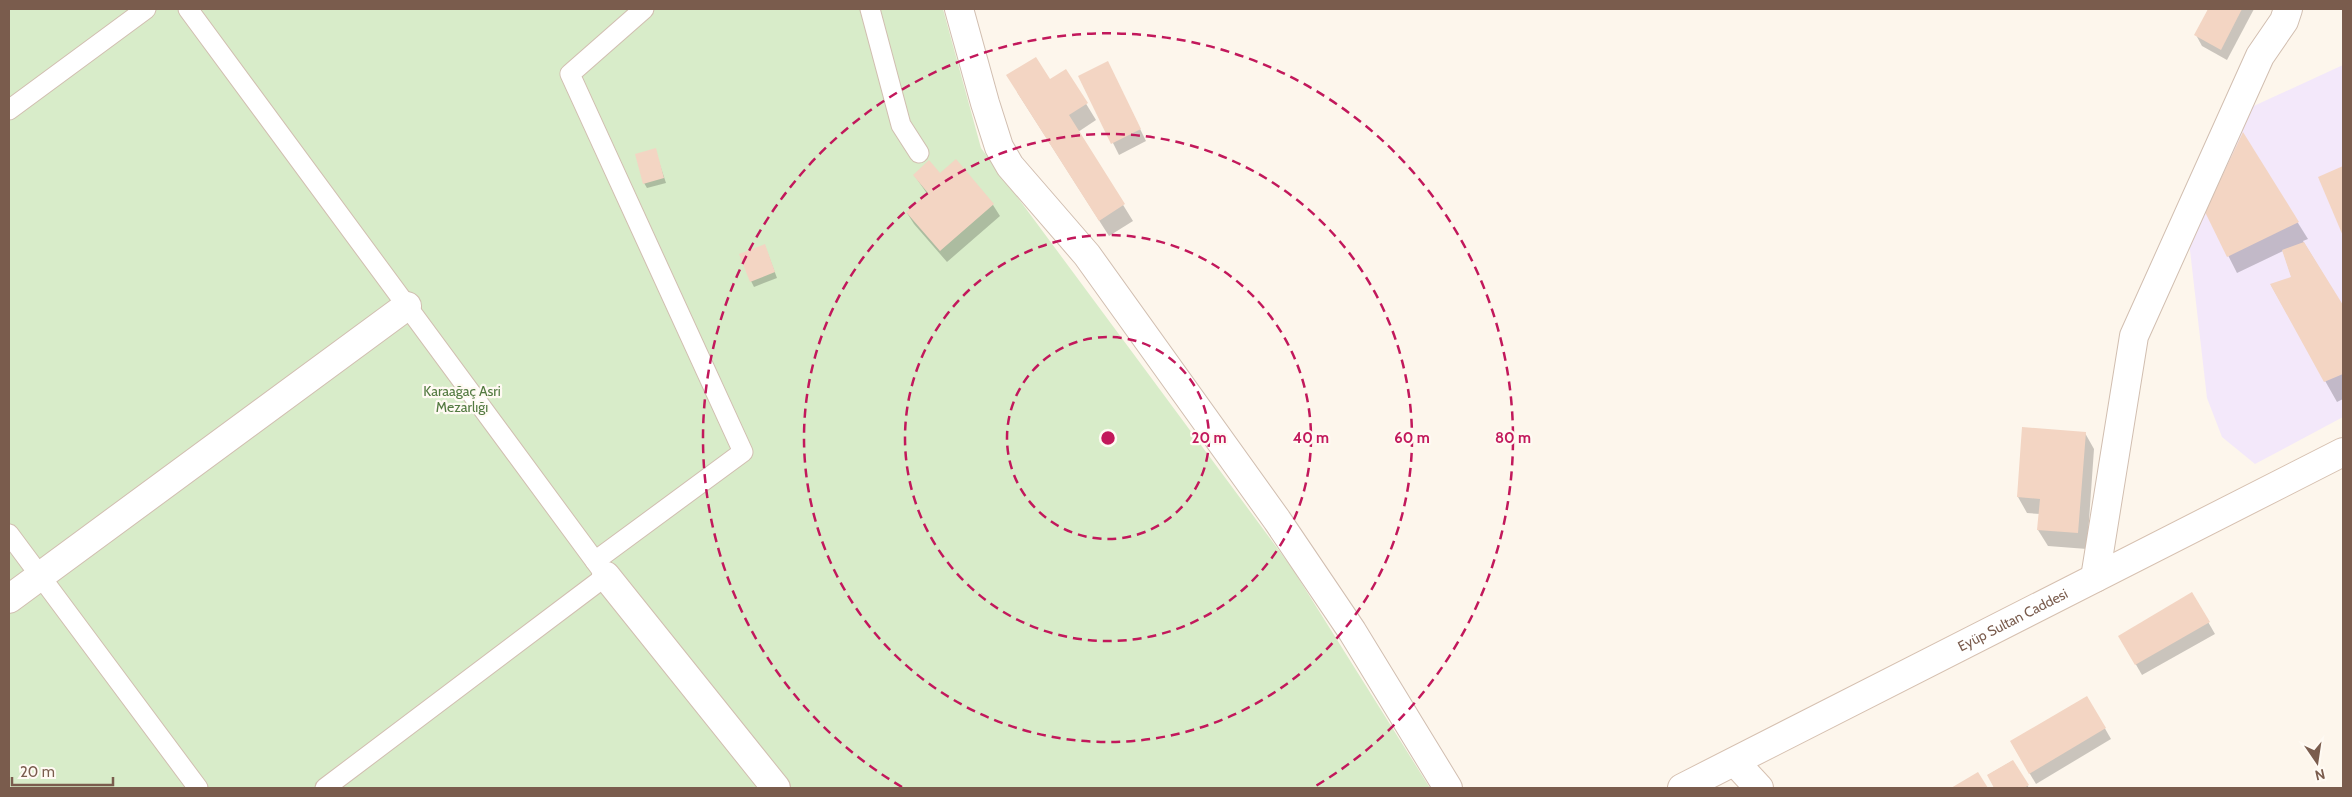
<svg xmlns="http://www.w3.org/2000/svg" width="2352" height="797" font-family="Cabin,sans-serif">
  <rect width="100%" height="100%" fill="#fdf6ec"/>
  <!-- education -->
  <polygon fill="#f3e8fa" points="2343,65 2343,417 2255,464 2222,437 2207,398 2188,233 2245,110"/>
  <!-- green -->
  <polygon fill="#d8ecc9" points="9,9 943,9 981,148 1292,568 1430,788 9,788"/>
  <!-- shadow -->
  <g fill="#0003">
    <polygon points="2210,9 2254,9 2227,60 2202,46 2196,35"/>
    <polygon points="1066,71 1096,120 1078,132 1133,221 1109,236 1017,92 1049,81"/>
    <polygon points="1113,74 1146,141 1119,155 1080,77"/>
    <polygon points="2243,134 2298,223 2308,239 2303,241 2343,307 2343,399 2337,402 2271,285 2292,278 2283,251 2237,273 2206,212"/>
    <polygon points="655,150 666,183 647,188 644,183"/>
    <polygon points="955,161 993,205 1000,216 947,262 914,224 907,213 928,195 914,175 940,174"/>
    <polygon points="2343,167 2343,231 2320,178"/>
    <polygon points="765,246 777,278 754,287 751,281"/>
    <polygon points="2085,433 2094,449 2087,549 2048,546 2038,530 2040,514 2027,513 2018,497"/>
    <polygon points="2192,594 2215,634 2142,675 2120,637"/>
    <polygon points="2087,697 2111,739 2036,784 2011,742"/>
    <polygon points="2012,761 2029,788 1996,788 1988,775"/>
  </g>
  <!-- building -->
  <g fill="#f3d5c3">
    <polygon points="2208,9 2242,9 2221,50 2194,35"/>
    <polygon points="1036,57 1050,79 1066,69 1088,103 1069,115 1125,204 1099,221 1006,75"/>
    <polygon points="1108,61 1141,129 1111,144 1078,76"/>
    <polygon points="2243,132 2299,222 2227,257 2205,212"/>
    <polygon points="656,148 664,178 643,184 635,154"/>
    <polygon points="956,159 994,204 940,251 906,212 928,193 913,175 929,160 940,173"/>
    <polygon points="2343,166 2343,236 2318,177"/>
    <polygon points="2304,242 2343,305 2343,374 2324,382 2270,284 2291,277 2282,250"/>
    <polygon points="765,244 775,272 750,282 739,254"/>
    <polygon points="2022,427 2086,432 2078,533 2037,530 2040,499 2017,497"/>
    <polygon points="2192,592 2210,622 2135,665 2118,636"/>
    <polygon points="2087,696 2106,728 2029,774 2010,741"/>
    <polygon points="2013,760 2029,785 2024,788 1994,788 1987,775"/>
    <polygon points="1978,772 1988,788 1951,788"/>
  </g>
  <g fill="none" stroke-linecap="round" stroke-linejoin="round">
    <!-- lane casing -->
    <g stroke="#d1beb0" stroke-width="21">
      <g id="lane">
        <polyline points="188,9 606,576 325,788"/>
        <polyline points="870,9 901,125 919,153"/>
        <polyline points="9,110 146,9"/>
        <polyline points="9,534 198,788"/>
        <polyline points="595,561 743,452 570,74 644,9"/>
      </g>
    </g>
    <!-- street casing -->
    <g stroke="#d1beb0" stroke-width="30">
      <g id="street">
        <polyline points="959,9 985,103 999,147 1010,166 1087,255 1277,520 1352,631 1448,788"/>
        <polyline points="606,576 776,788"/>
        <polyline points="2095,578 2134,336 2260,56 2284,21 2288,9"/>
        <polyline points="9,599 407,306"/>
      </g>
    </g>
    <!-- secondary casing -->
    <g stroke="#d6c0b0" stroke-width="30">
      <g id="secondary">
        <polyline points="1735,762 1759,788"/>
        <path id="s1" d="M1682 788 2343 452"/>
      </g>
    </g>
    <!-- lane -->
    <use href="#lane" stroke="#fff" stroke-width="19"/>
    <!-- street -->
    <use href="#street" stroke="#fff" stroke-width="28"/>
    <!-- secondary -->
    <use href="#secondary" stroke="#fff" stroke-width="28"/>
  </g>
  <!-- distance rings -->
  <g fill="none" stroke="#c2185b" stroke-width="2.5" stroke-dasharray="9 6">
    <circle cx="1108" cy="438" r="101"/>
    <circle cx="1108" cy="438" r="203"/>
    <circle cx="1108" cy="438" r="304"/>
    <path d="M902 787A405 405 0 1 1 1314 787"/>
  </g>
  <g text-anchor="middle" stroke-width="4.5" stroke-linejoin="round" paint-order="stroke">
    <!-- park labels -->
    <g font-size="14" fill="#537a41" stroke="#fffaf3">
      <text x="462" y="396">Karaağaç Asri<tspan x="462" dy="16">Mezarlığı</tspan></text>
    </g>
    <!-- street labels -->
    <g font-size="14" fill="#7a5c4d" stroke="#fffaf3">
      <text dy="5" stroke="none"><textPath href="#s1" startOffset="371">Eyüp Sultan Caddesi</textPath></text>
    </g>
  </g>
  <circle cx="1108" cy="438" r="8" fill="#c2185b" stroke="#fffaf3" stroke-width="2.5"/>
  <g font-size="15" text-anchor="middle" font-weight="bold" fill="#c2185b" stroke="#fffaf3" stroke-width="4.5" stroke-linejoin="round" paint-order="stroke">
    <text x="1209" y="443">20 m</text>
    <text x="1311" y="443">40 m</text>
    <text x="1412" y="443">60 m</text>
    <text x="1513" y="443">80 m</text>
  </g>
  <!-- border -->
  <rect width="2352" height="797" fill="none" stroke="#7a5c4d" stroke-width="20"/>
  <!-- north arrow -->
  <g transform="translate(2317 762) rotate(167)" stroke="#fffaf3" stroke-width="4" paint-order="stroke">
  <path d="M0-4L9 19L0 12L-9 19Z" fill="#7a5c4d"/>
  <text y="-8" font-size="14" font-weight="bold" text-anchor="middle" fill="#7a5c4d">N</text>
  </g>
  <!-- scale -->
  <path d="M12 777v8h101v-8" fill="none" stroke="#7a5c4d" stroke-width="2.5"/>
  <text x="20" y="777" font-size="15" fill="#7a5c4d" stroke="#fffaf3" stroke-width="4" paint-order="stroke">20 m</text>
</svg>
